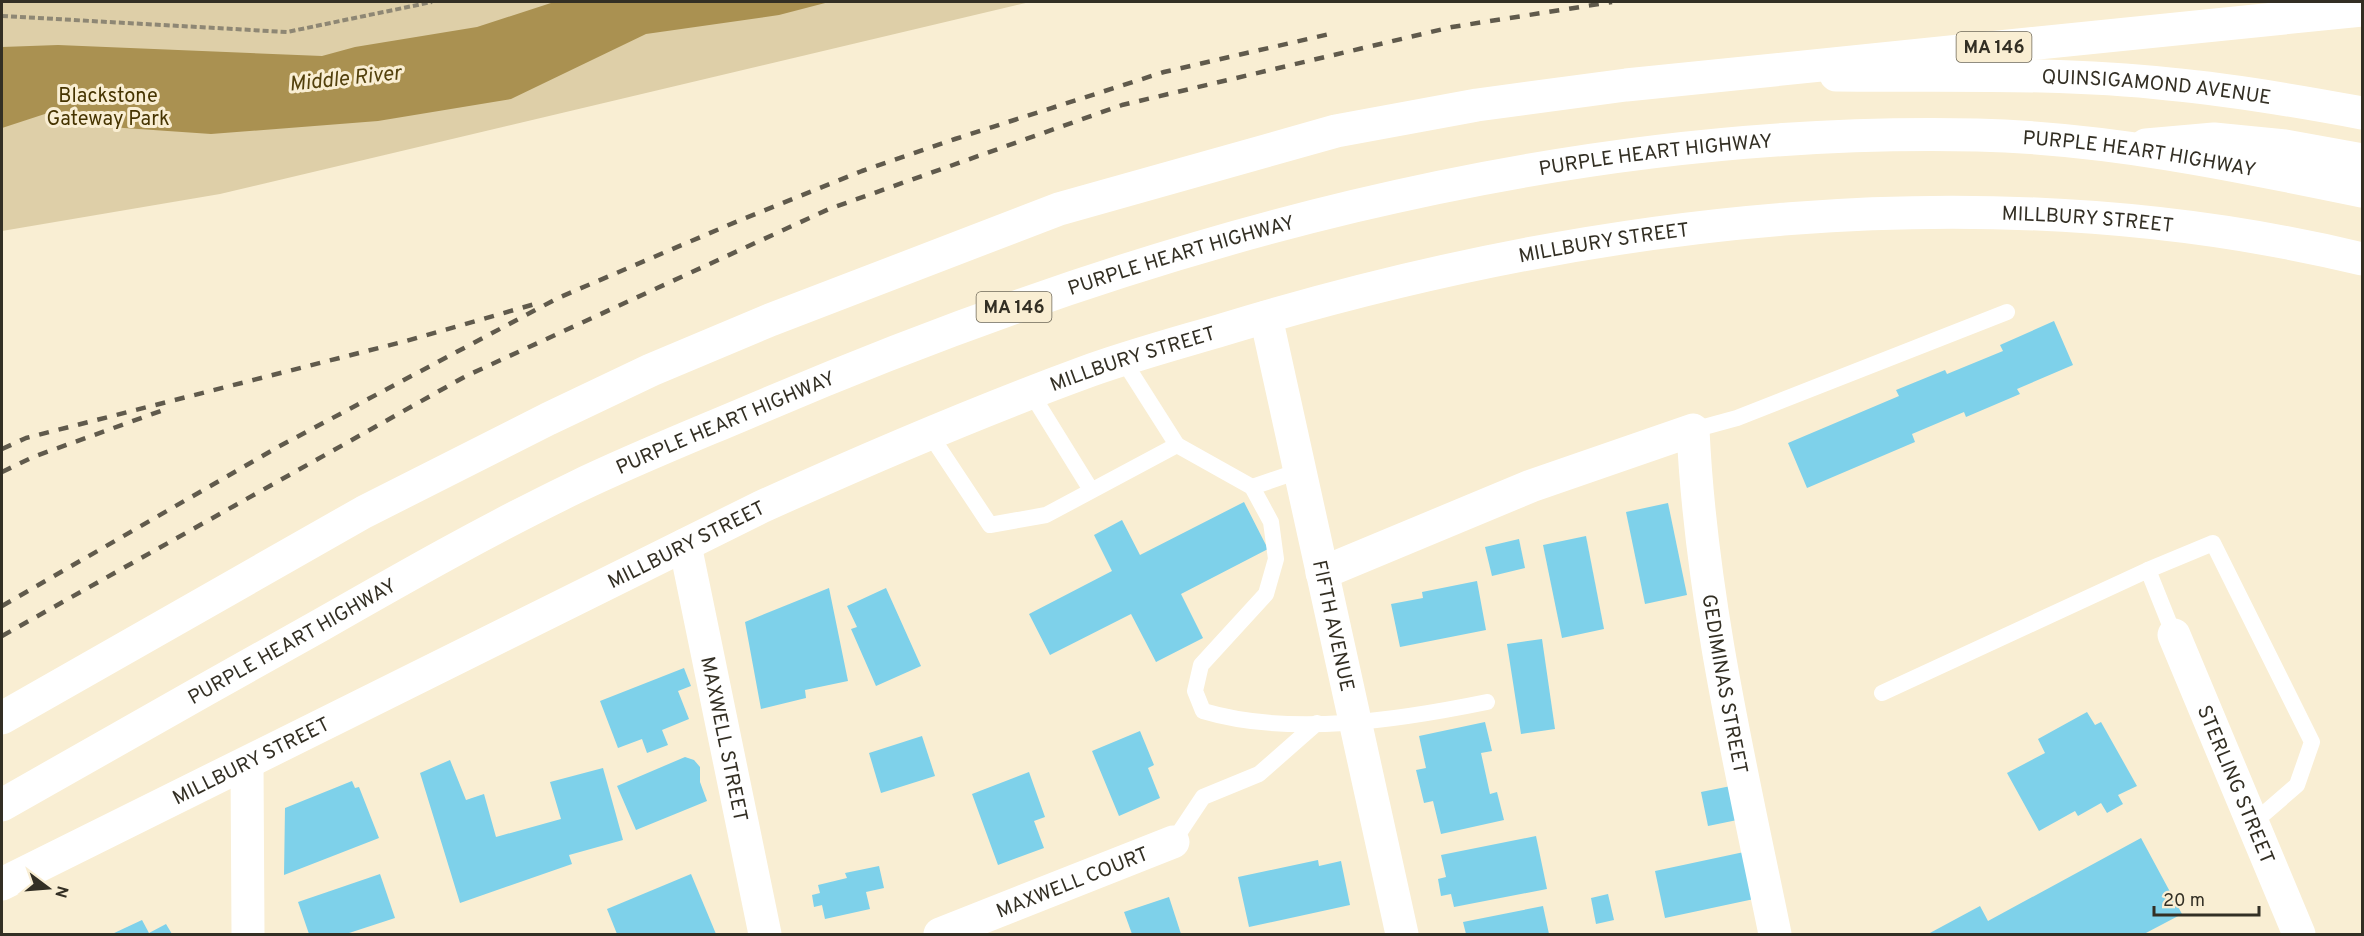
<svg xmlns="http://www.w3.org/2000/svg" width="2364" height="936" font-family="Overpass,sans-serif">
  <rect width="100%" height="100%" fill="#f9eed3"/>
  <!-- green -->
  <polygon fill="#decfa8" points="2,2 1030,2 220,194 2,231"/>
  <!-- water -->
  <polygon fill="#aa9151" points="554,2 829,2 779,15 646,34 511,99 378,121 211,134 110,127 54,111 2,128 2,47 58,45 322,56 355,47 477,27"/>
  <!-- building -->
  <g fill="#7ed1ea">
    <polygon points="2054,321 2073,365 2017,389 2020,394 1966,417 1964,412 1912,434 1915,442 1807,488 1788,443 1899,396 1896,390 1945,370 1947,374 2003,351 2000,345"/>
    <polygon points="1244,502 1268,549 1181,594 1203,638 1156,662 1131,614 1050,655 1029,614 1112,571 1094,535 1122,520 1140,555"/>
    <polygon points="1668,503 1687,595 1645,604 1626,512"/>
    <polygon points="1586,536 1604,629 1562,638 1543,545"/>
    <polygon points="1519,539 1525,568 1492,576 1485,547"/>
    <polygon points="1477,581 1486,630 1400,647 1391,604 1423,598 1422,592"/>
    <polygon points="829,588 848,681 805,690 806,698 761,709 745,622"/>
    <polygon points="886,588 921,666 876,686 851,629 857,627 847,606"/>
    <polygon points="1542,639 1555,729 1521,734 1507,644"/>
    <polygon points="684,668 691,686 678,691 689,719 662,730 668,745 647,753 642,739 618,748 600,701"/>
    <polygon points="2087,712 2095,725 2101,722 2137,786 2118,795 2123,804 2107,813 2101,803 2078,816 2075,811 2039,831 2007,773 2045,753 2038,739"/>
    <polygon points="1485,722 1492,751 1481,753 1490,794 1497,792 1504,820 1441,834 1433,801 1424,803 1416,770 1426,768 1419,736"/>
    <polygon points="1140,731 1154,765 1148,768 1160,798 1119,816 1092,751"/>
    <polygon points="922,736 935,776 881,793 869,753"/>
    <polygon points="685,757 694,760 700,767 700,782 707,801 636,830 617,786"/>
    <polygon points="450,760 466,800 484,794 496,837 561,819 550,782 603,768 623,840 569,855 572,864 460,903 420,773"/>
    <polygon points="1029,772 1045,817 1034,821 1044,848 998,865 972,794"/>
    <polygon points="352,781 355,788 359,787 379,838 284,875 285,808"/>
    <polygon points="1736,785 1742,819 1708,826 1701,792"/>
    <polygon points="1536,836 1547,889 1454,907 1451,894 1441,896 1438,879 1446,877 1441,855"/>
    <polygon points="2141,838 2182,914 2144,934 1928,934 1980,906 1988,921"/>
    <polygon points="1744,852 1754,899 1665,918 1655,871"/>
    <polygon points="1318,860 1319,866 1341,861 1350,905 1249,927 1238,877"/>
    <polygon points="879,866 884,888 866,892 870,909 825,919 822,905 814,907 812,895 820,893 818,885 847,878 845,873"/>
    <polygon points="380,874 395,918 346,934 309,934 298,902"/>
    <polygon points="691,874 716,934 617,934 607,909"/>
    <polygon points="1608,894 1614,920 1596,924 1591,898"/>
    <polygon points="1169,897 1181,934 1132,934 1124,912"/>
    <polygon points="1543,906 1549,934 1466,934 1463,922"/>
    <polygon points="142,920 149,933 166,924 172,934 112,934"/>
  </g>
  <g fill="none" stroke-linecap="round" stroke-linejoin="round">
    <!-- path -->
    <polyline stroke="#8e8774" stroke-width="4" stroke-dasharray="6 3" stroke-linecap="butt" points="2,16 287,32 432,2"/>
    <!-- lane -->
    <g stroke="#fff" stroke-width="16">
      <polyline points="1123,360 1177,445 1252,487"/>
      <polyline points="1031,393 1091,490"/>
      <polyline points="1693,430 1737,418 2007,312"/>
      <polyline points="929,433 990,525 1046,515 1177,445"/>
      <path d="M1299 471 1252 487 1271 522 1276 559 1266 594 1201 665 1195 691 1203 711C1290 737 1399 720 1487 702"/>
      <polyline points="2148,570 2213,543 2312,742 2297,785 2252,824"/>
      <polyline points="1882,693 2148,570 2174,635"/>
      <polyline points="1173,842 1203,797 1259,774 1317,723"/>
    </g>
    <!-- street -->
    <g stroke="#fff" stroke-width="33">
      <path id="s1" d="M1266 317 1402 934"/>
      <path id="s2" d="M685 545 765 934"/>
      <path id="s3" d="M1322 573 1531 486 1693 430C1701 600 1741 768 1775 934"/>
      <path id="s4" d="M2174 635 2299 934"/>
      <polyline points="247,764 248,934"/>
      <path id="s5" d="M940 934 1173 842"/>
    </g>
    <!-- secondary -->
    <path stroke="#fff" stroke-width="33" id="s6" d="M2 884 761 507C867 459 974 413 1083 373 1129 356 1178 343 1225 329 1590 218 1988 169 2362 259"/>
    <!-- primary -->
    <g stroke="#fff" stroke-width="33">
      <path id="s7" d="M1836 75C1946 76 2058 72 2169 84 2234 90 2298 101 2362 113"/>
      <polyline points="2146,145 2214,139 2285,146 2362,160"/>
    </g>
    <!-- highway -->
    <g stroke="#fff" stroke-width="33">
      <polyline points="2,718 364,512 548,419 651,370 770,320 1059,209 1336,131 1477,105 1626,85 2362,10"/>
      <path id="s8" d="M2 805C107 745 213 685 319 626 403 578 487 530 574 488 634 459 697 434 758 408 1143 243 1555 126 1977 135 2107 138 2236 165 2362 191"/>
    </g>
    <!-- rail -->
    <g stroke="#605a4c" stroke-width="4.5" stroke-dasharray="10 10" stroke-linecap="butt">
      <polyline points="2,449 26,438 406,341 535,304"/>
      <polyline points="2,472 33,457 169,408"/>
      <polyline points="2,606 278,447 558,298 738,221 862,171 955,139 1164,72 1334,33"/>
      <polyline points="2,636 466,376 829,209 1122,105 1452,27 1612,2"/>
    </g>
  </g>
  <g text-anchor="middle" stroke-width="6" stroke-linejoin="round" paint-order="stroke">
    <!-- shield labels -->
    <g fill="#f9eed3" stroke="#6e6858" stroke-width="1.5">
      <rect x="1956.5" y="32" width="75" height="30" rx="4.5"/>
      <rect x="976.5" y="292" width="75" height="30" rx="4.5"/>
    </g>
    <g font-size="18" font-weight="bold" fill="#332f24">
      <text x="1994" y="53">MA 146</text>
      <text x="1014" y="313">MA 146</text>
    </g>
    <!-- street labels -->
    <g font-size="20" fill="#332f24" stroke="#f9eed3">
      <text dy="7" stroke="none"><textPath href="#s7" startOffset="321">QUINSIGAMOND AVENUE</textPath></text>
      <text dy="7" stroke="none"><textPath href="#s8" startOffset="2277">PURPLE HEART HIGHWAY</textPath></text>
      <text dy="7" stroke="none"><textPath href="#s8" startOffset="1791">PURPLE HEART HIGHWAY</textPath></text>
      <text dy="7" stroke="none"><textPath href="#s6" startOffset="2220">MILLBURY STREET</textPath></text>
      <text dy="7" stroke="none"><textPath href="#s6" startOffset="1734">MILLBURY STREET</textPath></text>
      <text dy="7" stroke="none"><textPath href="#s8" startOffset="1305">PURPLE HEART HIGHWAY</textPath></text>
      <text dy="7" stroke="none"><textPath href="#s6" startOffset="1248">MILLBURY STREET</textPath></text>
      <text dy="7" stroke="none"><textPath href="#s8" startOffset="819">PURPLE HEART HIGHWAY</textPath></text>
      <text dy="7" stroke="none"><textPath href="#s6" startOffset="764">MILLBURY STREET</textPath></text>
      <text dy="7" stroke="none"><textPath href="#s1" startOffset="316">FIFTH AVENUE</textPath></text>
      <text dy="7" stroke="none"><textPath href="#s8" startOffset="333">PURPLE HEART HIGHWAY</textPath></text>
      <text dy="7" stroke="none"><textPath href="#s3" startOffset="654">GEDIMINAS STREET</textPath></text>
      <text dy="7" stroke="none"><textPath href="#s2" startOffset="198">MAXWELL STREET</textPath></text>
      <text dy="7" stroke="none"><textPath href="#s6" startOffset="278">MILLBURY STREET</textPath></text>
      <text dy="7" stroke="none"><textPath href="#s4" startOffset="162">STERLING STREET</textPath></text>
      <text dy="7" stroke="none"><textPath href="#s5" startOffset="142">MAXWELL COURT</textPath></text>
    </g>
    <!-- park labels -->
    <g font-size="20" fill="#463400" stroke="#f9eed3">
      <text x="108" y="102">Blackstone<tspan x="108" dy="23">Gateway Park</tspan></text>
    </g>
    <!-- water labels -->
    <g font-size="21" font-style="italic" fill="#53410d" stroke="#f9eed3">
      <text transform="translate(345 78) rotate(-6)" y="7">Middle River</text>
    </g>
  </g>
  <!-- border -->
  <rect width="2364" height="936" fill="none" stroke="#332f24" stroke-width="6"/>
  <!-- north arrow -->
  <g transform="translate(48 888) rotate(106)" stroke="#f9eed3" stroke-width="4.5" paint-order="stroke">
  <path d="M0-4.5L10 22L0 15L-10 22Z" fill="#332f24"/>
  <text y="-9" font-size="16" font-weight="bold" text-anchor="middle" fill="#332f24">N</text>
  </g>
  <!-- scale -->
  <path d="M2154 906v9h105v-9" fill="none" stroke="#332f24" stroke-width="3"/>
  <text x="2163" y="906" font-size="18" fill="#332f24" stroke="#f9eed3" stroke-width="4.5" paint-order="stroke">20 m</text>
</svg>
